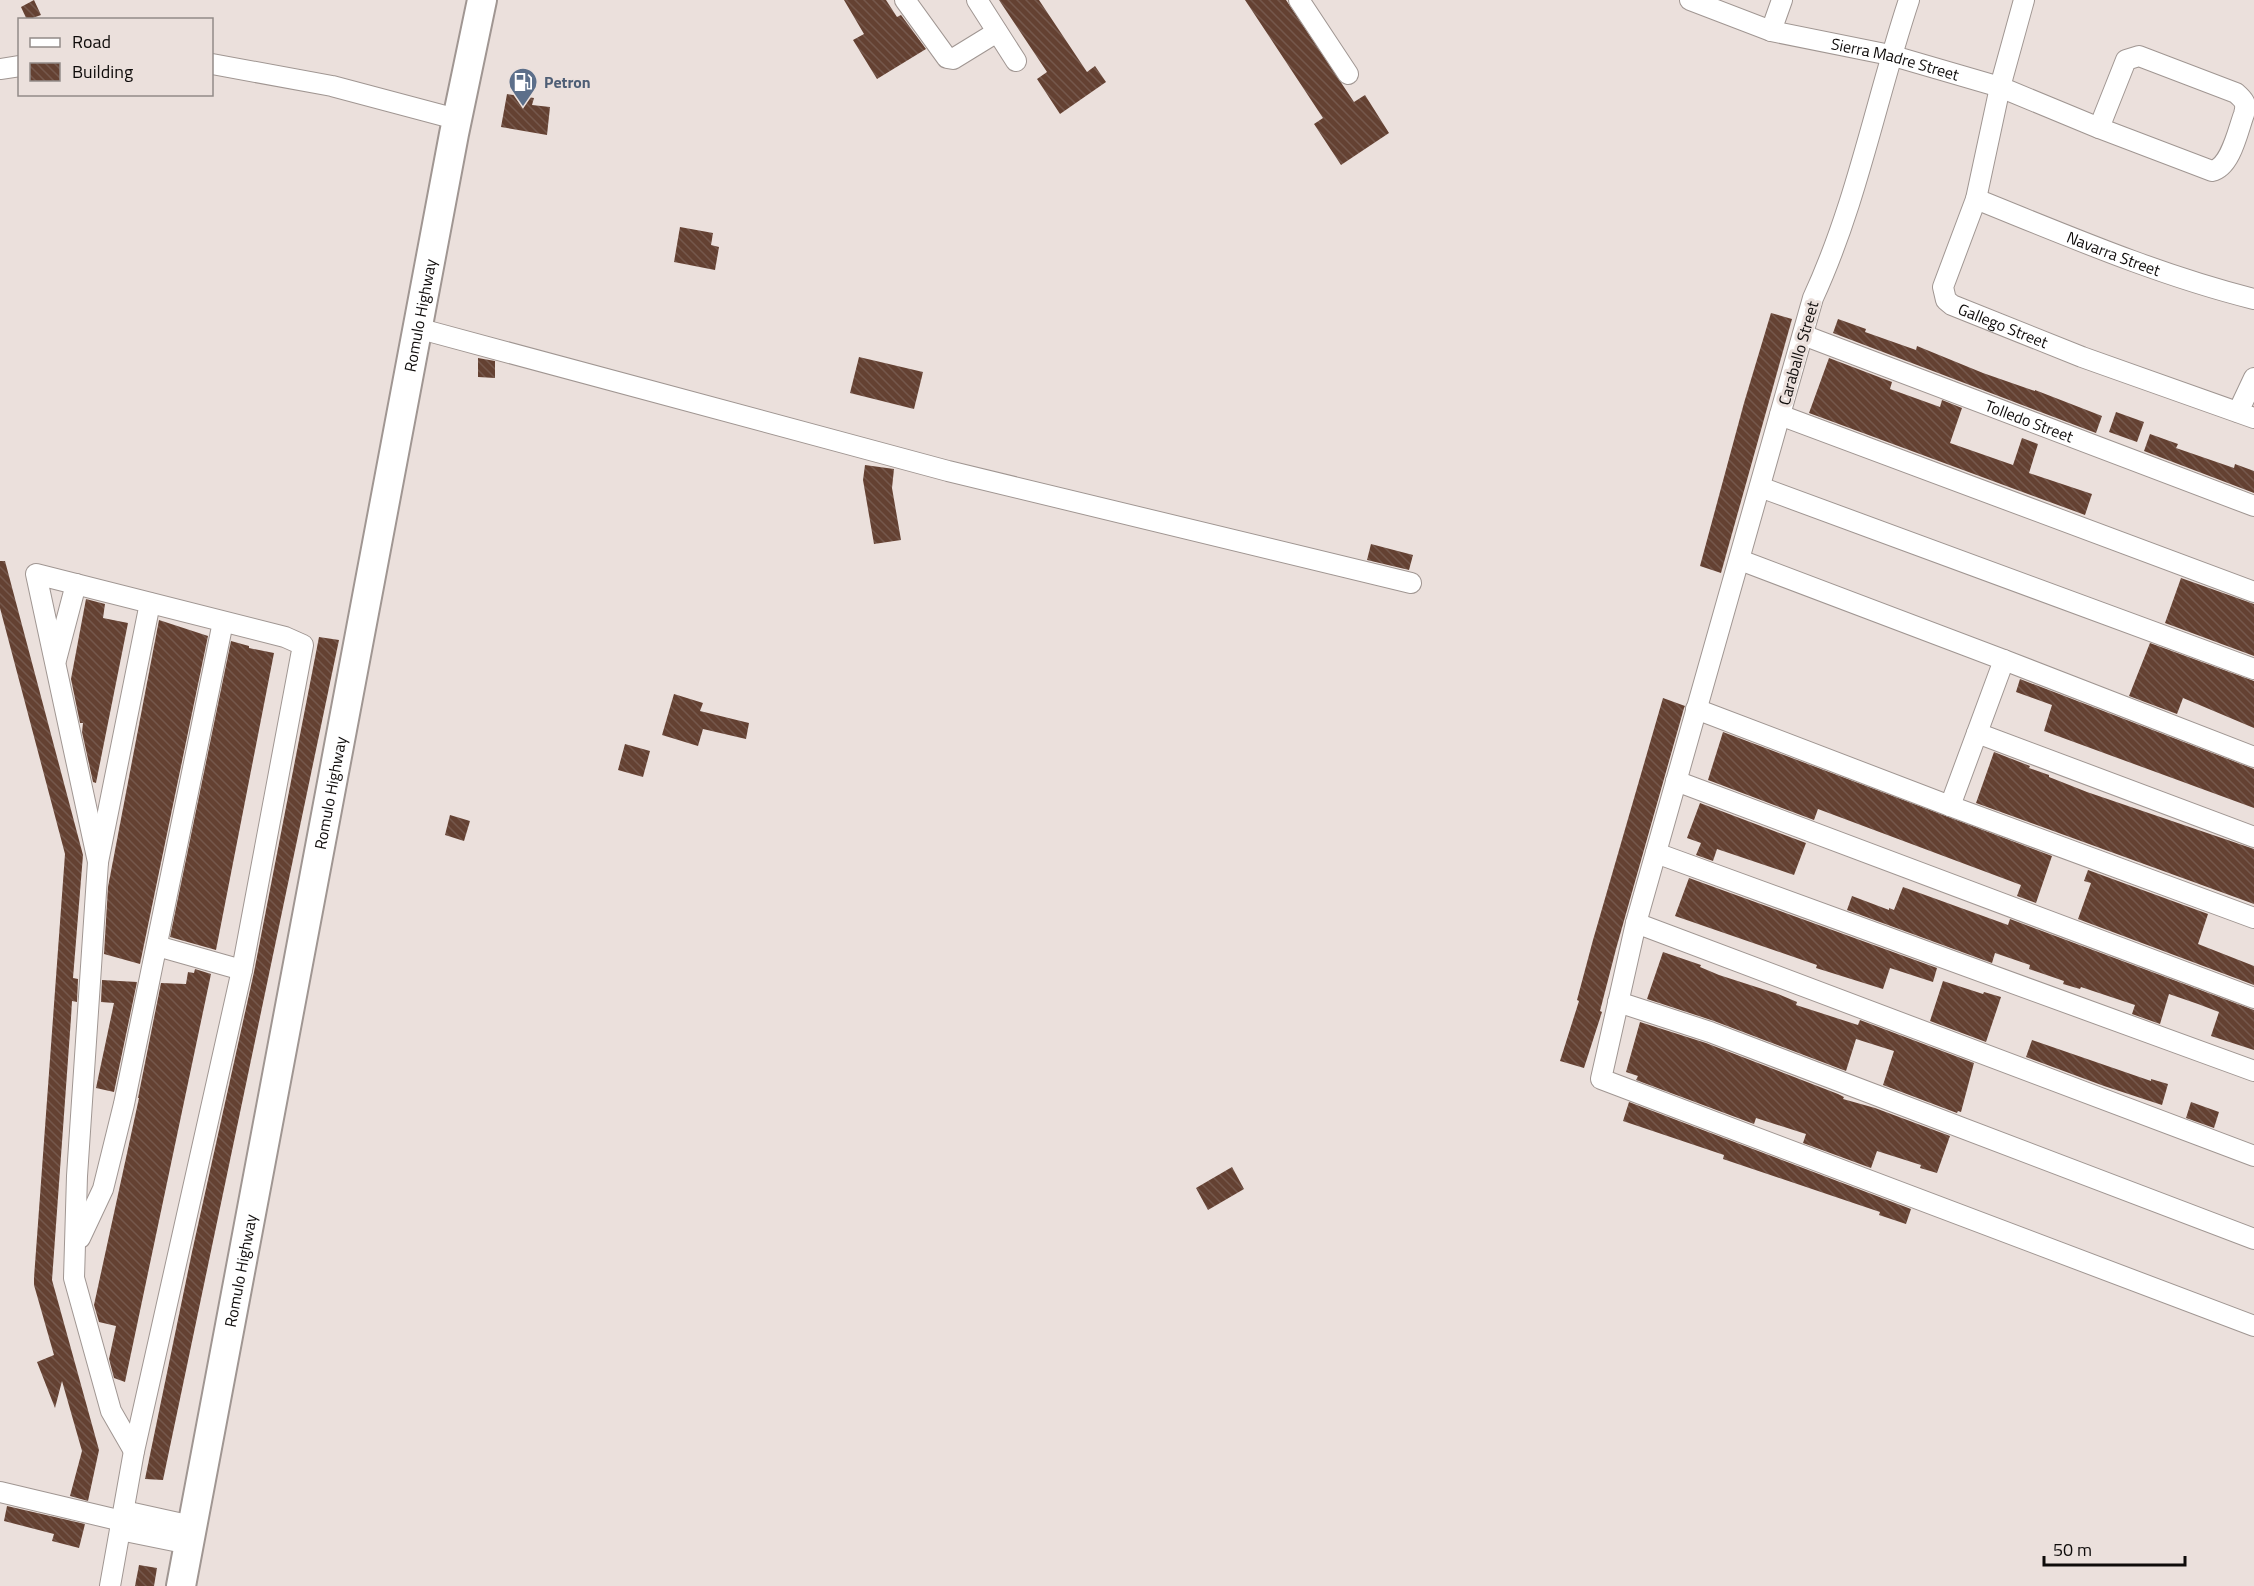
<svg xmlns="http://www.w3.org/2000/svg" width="2254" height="1586" font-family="'Titillium Web',sans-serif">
  <defs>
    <pattern id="building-back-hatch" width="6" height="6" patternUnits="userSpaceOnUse" patternTransform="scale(1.5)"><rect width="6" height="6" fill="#644132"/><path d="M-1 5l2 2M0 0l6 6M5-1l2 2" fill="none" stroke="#75584c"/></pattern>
  </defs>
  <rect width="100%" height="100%" fill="#ebe0dc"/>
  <!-- building -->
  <g fill="url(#building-back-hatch)">
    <polygon points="34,0 41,15 27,20 21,7"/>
    <polygon points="844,0 886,0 897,17 901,15 926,49 877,79 853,40 864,34"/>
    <polygon points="999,0 1039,0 1087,72 1095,66 1106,82 1060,114 1037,79 1047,72"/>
    <polygon points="1245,0 1286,0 1354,102 1365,95 1389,133 1341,165 1314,124 1323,118"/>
    <polygon points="507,94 534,98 532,105 550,107 547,135 501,127"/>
    <polygon points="680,227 713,233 711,245 719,247 715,270 674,262"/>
    <polygon points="1771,313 1792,319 1721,573 1700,566 1744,403"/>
    <polygon points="1838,319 1866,329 1865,332 1916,350 1917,346 1983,373 2035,391 2035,390 2102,416 2096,433 1833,333"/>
    <polygon points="859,357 923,372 914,409 850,393"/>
    <polygon points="478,358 495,361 495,378 478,377"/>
    <polygon points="1829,358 1892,382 1890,389 1940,407 1942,400 1962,408 1950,443 2013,465 2022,438 2038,444 2029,473 2092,494 2085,515 1809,413"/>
    <polygon points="2116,412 2144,422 2137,442 2109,432"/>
    <polygon points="2150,434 2178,444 2176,448 2234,468 2235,464 2254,471 2254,493 2144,451"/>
    <polygon points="865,465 894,469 892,488 901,540 874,544 863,480"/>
    <polygon points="1371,544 1413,555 1409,570 1367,560"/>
    <polygon points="0,561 5,561 83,855 73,978 78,979 77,1002 72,1001 71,1018 52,1280 99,1450 88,1501 70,1496 82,1451 62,1381 55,1408 37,1362 54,1355 34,1285 34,1278 65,854 0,608"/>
    <polygon points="2181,578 2254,604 2254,656 2165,623"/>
    <polygon points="86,599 105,604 103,618 128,623 96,783 93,782 82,732 83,723 80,723 71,679"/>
    <polygon points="159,620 208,636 140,964 104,954 108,887"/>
    <polygon points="319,637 339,640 163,1480 145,1479 192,1252 254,972"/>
    <polygon points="231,641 249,646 249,648 274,653 216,950 170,937"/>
    <polygon points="2150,643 2254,681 2254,728 2183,698 2177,714 2129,696"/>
    <polygon points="2020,679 2254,769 2254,808 2044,731 2052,705 2016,692"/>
    <polygon points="674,694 703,703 700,711 749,723 746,739 703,729 698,746 662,735"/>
    <polygon points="1663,698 1685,706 1684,708 1616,949 1600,1011 1602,1012 1584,1068 1560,1061 1579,1001 1577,1000 1593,940"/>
    <polygon points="1723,732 2052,856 2036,903 2017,896 2021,885 1818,809 1814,820 1708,780"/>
    <polygon points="625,744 650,751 643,777 618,770"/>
    <polygon points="1994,752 2030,766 2029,768 2049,775 2049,777 2087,792 2254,849 2254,904 1976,803"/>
    <polygon points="1700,803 1806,843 1794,875 1717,849 1713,861 1696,855 1701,843 1687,838"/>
    <polygon points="450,815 470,821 464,841 445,835"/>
    <polygon points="2088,870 2208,914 2198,944 2254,966 2254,985 2078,919 2091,883 2084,881"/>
    <polygon points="1689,878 1937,968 1933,982 1890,968 1883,989 1816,968 1817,965 1675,916"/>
    <polygon points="1903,887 2008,925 2010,919 2254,1010 2254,1050 2211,1036 2219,1012 2198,1004 2169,994 2160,1024 2132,1014 2135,1005 2081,987 2080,989 2063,984 2064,981 2029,969 2030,965 1995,953 1992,963 1847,910 1852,896 1889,910 1889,908 1894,910"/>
    <polygon points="1663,952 1701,965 1700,967 1719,975 1778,994 1797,1002 1796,1005 1858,1025 1860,1020 1974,1063 1961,1112 1958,1111 1957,1113 1883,1085 1894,1051 1856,1039 1846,1071 1714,1021 1647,999"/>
    <polygon points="195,969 211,974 125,1382 114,1378 109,1359 116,1326 99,1322 94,1305 139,1098 138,1098 161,983 186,984 188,972 194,973"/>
    <polygon points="102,980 137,982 114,1092 96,1088 114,1003 101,1002"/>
    <polygon points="1943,981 1983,994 1984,992 2001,997 1986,1042 1930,1021"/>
    <polygon points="1640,1022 1706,1043 1838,1094 1844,1097 1843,1099 1875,1108 1950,1136 1937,1173 1920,1168 1921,1165 1877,1151 1871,1168 1803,1143 1806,1134 1756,1118 1754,1124 1636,1080 1638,1076 1626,1072"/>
    <polygon points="2032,1040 2151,1081 2151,1079 2168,1084 2162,1105 2104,1086 2026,1057"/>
    <polygon points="1629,1102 1911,1209 1906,1224 1879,1215 1880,1212 1723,1159 1724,1155 1623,1121"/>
    <polygon points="2191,1102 2219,1112 2214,1128 2186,1118"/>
    <polygon points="1232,1167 1244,1189 1208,1210 1196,1188"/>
    <polygon points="7,1506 85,1524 79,1548 52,1541 54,1534 4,1521"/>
    <polygon points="139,1565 157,1568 154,1586 135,1586"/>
  </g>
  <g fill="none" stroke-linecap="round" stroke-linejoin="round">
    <!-- minor casing -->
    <g stroke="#a09692" stroke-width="22">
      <g id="minor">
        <polyline points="905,0 947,58 953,59 997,32"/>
        <polyline points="977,0 1016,61"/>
        <polyline points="1299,0 1348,74"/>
        <path id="s1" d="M1690 0 1771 31 1890 55 2000 87 2099 128"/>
        <path d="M1909 0C1876 99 1857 203 1813 298L1636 923 1601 1079 2254 1326"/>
        <path id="s2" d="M2024 0 2000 87 1976 199 1943 287 1946 300 1952 305 2082 357 2254 418"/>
        <polyline points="1771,31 1782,0"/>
        <path d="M2139 56 2236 93C2244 100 2247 103 2244 114 2238 130 2231 167 2212 171L2099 128 2126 60Z"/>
        <polyline points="212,64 332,86 456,119"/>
        <polyline points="0,69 20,66"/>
        <path id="s3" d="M1976 199C2068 236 2158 275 2254 299"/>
        <polyline points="417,328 948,471 1411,583"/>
        <path id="s4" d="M1803 335 2254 506"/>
        <polyline points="2238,412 2254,378"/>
        <polyline points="1780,415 2254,592"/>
        <polyline points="1760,487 2254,669"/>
        <polyline points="1740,560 2004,660"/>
        <polyline points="56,660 76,584"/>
        <polyline points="1696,709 1950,806 2254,918"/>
        <polyline points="1977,733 2254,837"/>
        <polyline points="1676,781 2254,998"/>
        <polyline points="1950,806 2004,660 2254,757"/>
        <polyline points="1656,853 2254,1071"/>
        <polyline points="98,862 36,574 285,637 303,645 242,970 134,1451 110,1586"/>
        <polyline points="1636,923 2254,1156"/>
        <polyline points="157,946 242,970"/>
        <polyline points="1618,1002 1710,1032 2254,1239"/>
        <polyline points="80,1238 103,1189 124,1104 223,622"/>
        <polyline points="134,1451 111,1411 74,1278 77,1176 98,862 150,603"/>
        <polyline points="0,1492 122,1521"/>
        <polyline points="124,1511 192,1526"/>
        <polyline points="120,1530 189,1544"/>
      </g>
    </g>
    <!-- highway casing -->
    <g stroke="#a09692" stroke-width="32">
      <g id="highway">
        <path id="s5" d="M181 1586 454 134 482 0"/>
      </g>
    </g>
    <!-- minor -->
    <use href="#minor" stroke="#fff" stroke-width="20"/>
    <!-- highway -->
    <use href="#highway" stroke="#fff" stroke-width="28"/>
  </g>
  <!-- icons -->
  <defs>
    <g id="fuel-pin" transform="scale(1.5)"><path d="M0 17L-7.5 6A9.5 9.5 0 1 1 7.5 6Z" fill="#5c6f8a" stroke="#ebe0dc"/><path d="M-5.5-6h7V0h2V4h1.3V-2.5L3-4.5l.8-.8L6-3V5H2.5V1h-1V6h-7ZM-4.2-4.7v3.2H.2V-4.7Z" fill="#fff"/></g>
  </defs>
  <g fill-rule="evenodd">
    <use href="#fuel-pin" x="523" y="82"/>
  </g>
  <g text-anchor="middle" stroke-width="6" stroke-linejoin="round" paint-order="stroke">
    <!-- street labels -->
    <g font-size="16" fill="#0e0b0a" stroke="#ebe0dc">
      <text dy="6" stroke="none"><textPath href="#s1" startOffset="214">Sierra Madre Street</textPath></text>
      <text dy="6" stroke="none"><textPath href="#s3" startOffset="148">Navarra Street</textPath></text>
      <text dy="6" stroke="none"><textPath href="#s5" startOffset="1293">Romulo Highway</textPath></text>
      <text dy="6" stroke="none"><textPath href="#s2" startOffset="375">Gallego Street</textPath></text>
      <text transform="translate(1798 353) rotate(-74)" y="6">Caraballo Street</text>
      <text dy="6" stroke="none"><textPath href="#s4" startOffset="242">Tolledo Street</textPath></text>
      <text dy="6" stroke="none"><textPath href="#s5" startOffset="807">Romulo Highway</textPath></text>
      <text dy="6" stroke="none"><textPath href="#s5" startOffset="321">Romulo Highway</textPath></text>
    </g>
    <!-- service labels -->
    <g font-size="16" font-weight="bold" fill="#4e5e75" stroke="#ebe0dc" text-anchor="start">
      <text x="544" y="88">Petron</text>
    </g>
  </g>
  <!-- legend -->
  <rect x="18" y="18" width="195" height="78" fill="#ebe0dc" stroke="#938b88" stroke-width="1.5"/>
  <rect x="30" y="38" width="30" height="9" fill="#ffffff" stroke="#938b88" stroke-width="1.5"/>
  <text x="72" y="48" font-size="18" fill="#0e0b0a">Road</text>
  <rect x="30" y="63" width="30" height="18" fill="url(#building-back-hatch)" stroke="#938b88" stroke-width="1.5"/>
  <text x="72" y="78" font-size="18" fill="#0e0b0a">Building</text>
  <!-- scale -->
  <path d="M2044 1556v9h141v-9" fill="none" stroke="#0e0b0a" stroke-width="3"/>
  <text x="2053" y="1556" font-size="18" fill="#0e0b0a" stroke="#ebe0dc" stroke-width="4.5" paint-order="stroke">50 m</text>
</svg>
